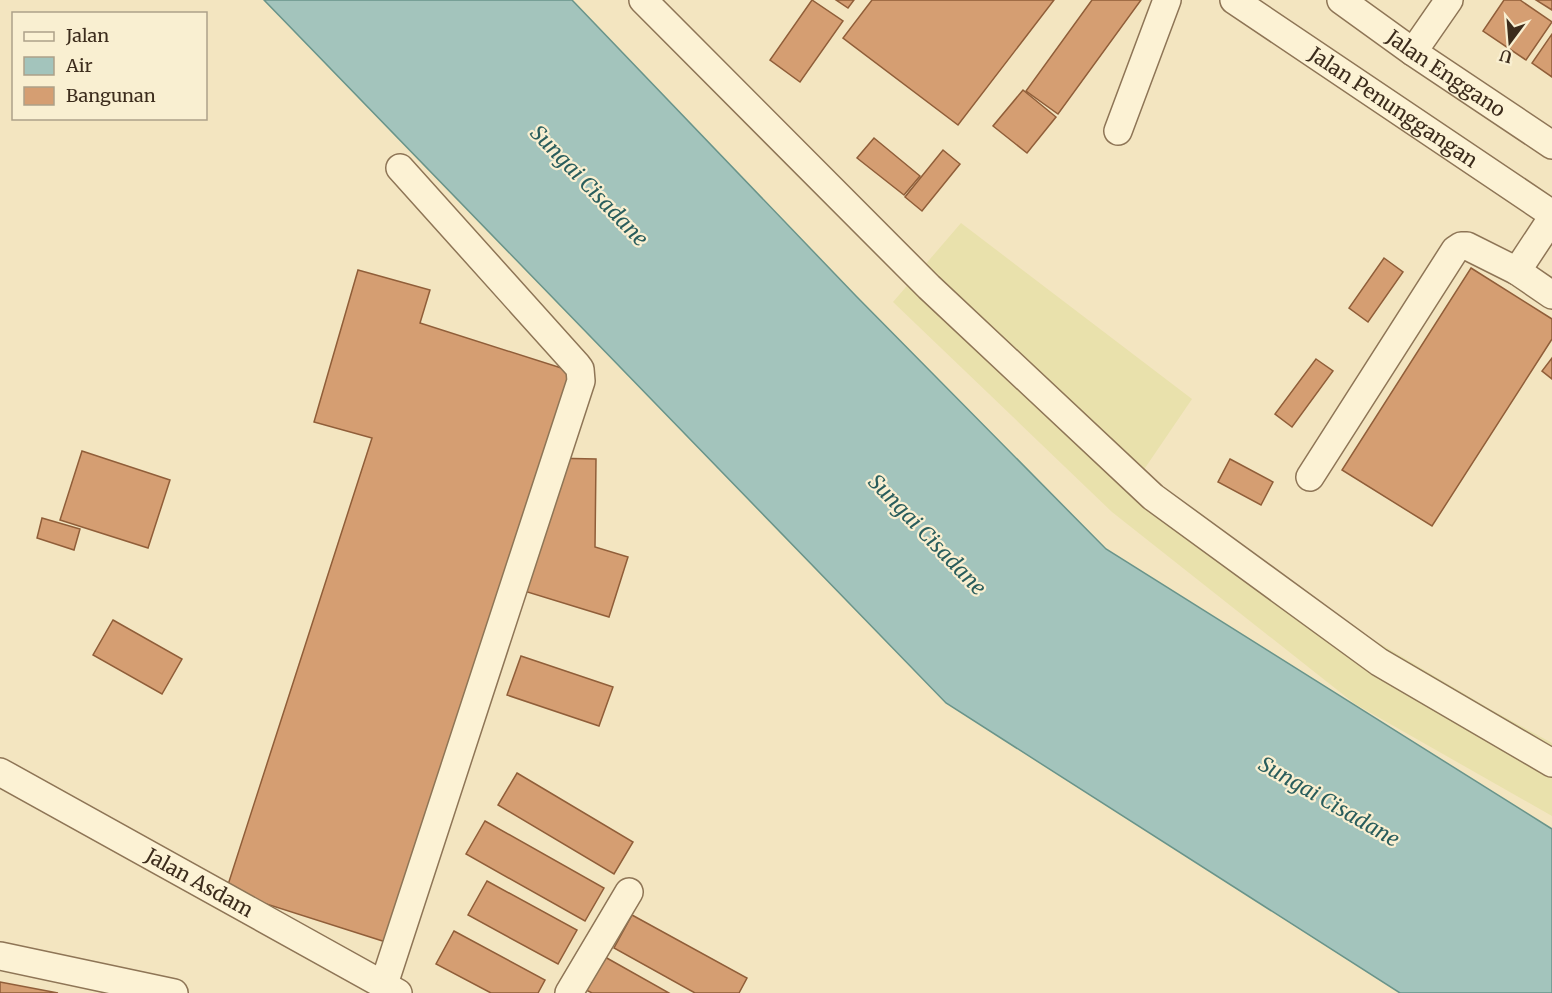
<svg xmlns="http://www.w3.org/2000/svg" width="1552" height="993" font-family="Merriweather,serif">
  <rect width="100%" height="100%" fill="#f3e5c0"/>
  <!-- farmland -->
  <polygon fill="#e9e1ac" points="961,223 1192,399 1143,471 1320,608 1490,709 1552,743 1552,816 1355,704 1112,512 893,302"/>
  <!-- water -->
  <polygon fill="#a3c4bc" stroke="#69948a" stroke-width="1.5" points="264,0 572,0 856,296 1106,549 1552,829 1552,993 1400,993 946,703"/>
  <!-- building -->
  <g fill="#d59e72" stroke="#905e39" stroke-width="1.5">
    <polygon points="812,0 843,21 800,82 770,60"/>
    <polygon points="836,0 854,0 848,8"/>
    <polygon points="872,0 1054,0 958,125 843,38"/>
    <polygon points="1092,0 1141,0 1058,114 1026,91"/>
    <polygon points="1504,0 1520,0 1552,22 1526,60 1483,31"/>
    <polygon points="1536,0 1552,0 1552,10"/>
    <polygon points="1552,34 1552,77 1532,63"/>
    <polygon points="1023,90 1056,117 1027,153 993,126"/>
    <polygon points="874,138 920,176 904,195 857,158"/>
    <polygon points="943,150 960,164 922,211 905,197"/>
    <polygon points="1384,258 1403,272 1368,322 1349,308"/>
    <polygon points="1471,268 1552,319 1552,339 1432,526 1342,470"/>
    <polygon points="358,270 430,290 420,323 577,373 549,458 596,459 595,547 628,557 609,617 508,586 392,944 226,891 372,438 314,422"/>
    <polygon points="1552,358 1552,379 1542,371"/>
    <polygon points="1316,359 1333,371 1292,427 1275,414"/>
    <polygon points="82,451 170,480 148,548 60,520"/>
    <polygon points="1230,459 1273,482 1261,505 1218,482"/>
    <polygon points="42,518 80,529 74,550 37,538"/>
    <polygon points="113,620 182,659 162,694 93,655"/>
    <polygon points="521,656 613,687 599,726 507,695"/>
    <polygon points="517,773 633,842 614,874 498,805"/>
    <polygon points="485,821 604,888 585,921 466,854"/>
    <polygon points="487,881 577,930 558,964 468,915"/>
    <polygon points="632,915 747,978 739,993 695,993 614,948"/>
    <polygon points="454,931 545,980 538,993 491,993 436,964"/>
    <polygon points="605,957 669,993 592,993 586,990"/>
    <polygon points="0,982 58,993 0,993"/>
  </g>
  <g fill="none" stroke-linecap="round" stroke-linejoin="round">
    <!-- minor casing -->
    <g stroke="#8e7556" stroke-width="30">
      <g id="minor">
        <polyline points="643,0 929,287 1153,497 1379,662 1552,763"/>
        <path id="s1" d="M1234 0 1552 214"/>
        <path id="s2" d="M1341 0 1413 52 1552 145"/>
        <polyline points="1413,52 1449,0"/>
        <polyline points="1118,131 1167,0"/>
        <polyline points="1517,271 1552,295"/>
        <polyline points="1310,477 1455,250 1461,246 1467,246 1517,271 1552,218"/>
        <path id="s3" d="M0 772 398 993"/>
        <polyline points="0,956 174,993"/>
        <polyline points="384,984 581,381 580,369 577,365 400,168"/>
        <polyline points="569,993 629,892"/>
      </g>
    </g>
    <!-- minor -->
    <use href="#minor" stroke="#fcf2d4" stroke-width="27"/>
  </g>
  <g text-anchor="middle" stroke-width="4.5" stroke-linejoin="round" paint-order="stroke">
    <!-- street labels -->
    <g font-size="20" fill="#3c2c1c" stroke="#f9efd1">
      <text dy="7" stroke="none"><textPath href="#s2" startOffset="128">Jalan Enggano</textPath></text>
      <text dy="7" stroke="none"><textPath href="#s1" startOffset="192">Jalan Penunggangan</textPath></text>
      <text dy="7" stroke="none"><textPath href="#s3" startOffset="228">Jalan Asdam</textPath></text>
    </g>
    <!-- water labels -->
    <g font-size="21" font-style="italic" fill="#295d5c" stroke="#f9efd1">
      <text transform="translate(589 186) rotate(46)" y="7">Sungai Cisadane</text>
      <text transform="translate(927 535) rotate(46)" y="7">Sungai Cisadane</text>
      <text transform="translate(1329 802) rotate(30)" y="7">Sungai Cisadane</text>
    </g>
  </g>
  <!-- legend -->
  <rect x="12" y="12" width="195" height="108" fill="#f9efd1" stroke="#ada189" stroke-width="1.5"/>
  <rect x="24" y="32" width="30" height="9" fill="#fcf2d4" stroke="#ada189" stroke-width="1.5"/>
  <text x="66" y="42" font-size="18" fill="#3c2c1c">Jalan</text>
  <rect x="24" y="57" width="30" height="18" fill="#a3c4bc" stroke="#ada189" stroke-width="1.5"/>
  <text x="66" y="72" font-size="18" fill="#3c2c1c">Air</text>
  <rect x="24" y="87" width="30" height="18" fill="#d59e72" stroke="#ada189" stroke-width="1.5"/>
  <text x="66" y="102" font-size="18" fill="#3c2c1c">Bangunan</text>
  <!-- north arrow -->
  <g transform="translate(1510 42) rotate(196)" stroke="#f9efd1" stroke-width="4.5" paint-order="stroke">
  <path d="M0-4.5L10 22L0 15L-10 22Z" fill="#3c2c1c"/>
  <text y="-9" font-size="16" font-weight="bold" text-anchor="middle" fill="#3c2c1c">U</text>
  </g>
</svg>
